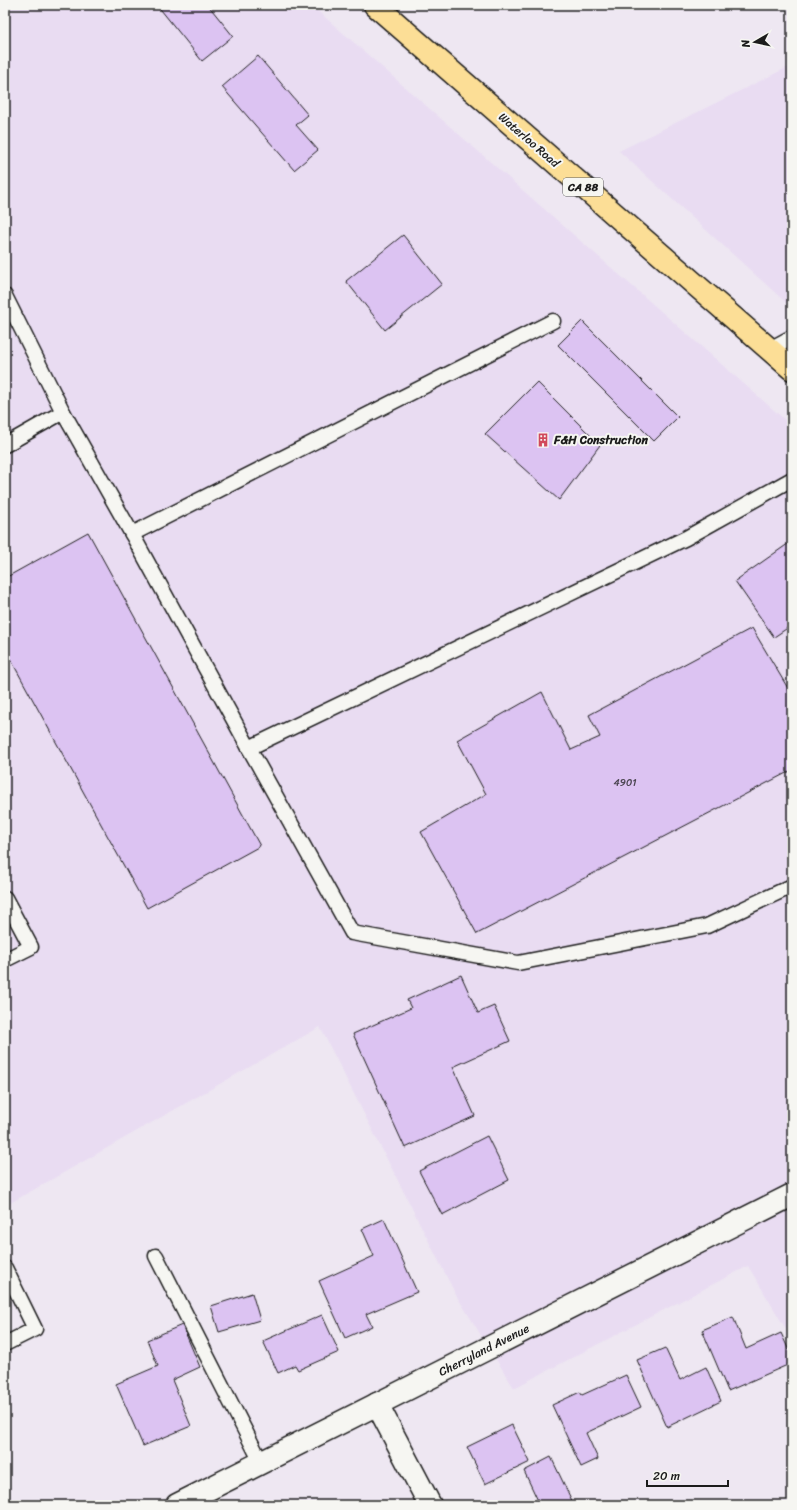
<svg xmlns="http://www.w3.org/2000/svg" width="797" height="1510" font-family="Sriracha,sans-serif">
  <rect width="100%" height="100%" fill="#eee7f2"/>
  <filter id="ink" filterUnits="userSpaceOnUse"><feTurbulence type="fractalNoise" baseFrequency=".025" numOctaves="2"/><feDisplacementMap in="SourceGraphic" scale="8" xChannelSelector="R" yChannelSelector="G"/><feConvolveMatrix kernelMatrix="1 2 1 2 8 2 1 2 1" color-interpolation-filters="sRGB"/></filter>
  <g filter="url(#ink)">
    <!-- built -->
    <g fill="#e9dcf2">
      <polygon points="5,5 311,5 792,426 792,1339 748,1266 514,1388 456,1295 320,1027 5,1206"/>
      <polygon points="792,65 792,308 619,151"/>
    </g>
    <!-- building -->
    <g fill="#dcc3f2" stroke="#1c1c1c">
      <polygon points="157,5 208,5 233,36 202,61"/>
      <polygon points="258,56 308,115 296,125 318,150 294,170 222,87"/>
      <polygon points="403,235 442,284 385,330 346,281"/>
      <polygon points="582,321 678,417 654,441 558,345"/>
      <polygon points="537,382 600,445 559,500 485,434"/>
      <polygon points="88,532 260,846 147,908 5,649 5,578"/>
      <polygon points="792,541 792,625 774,637 735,581"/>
      <polygon points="752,628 792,695 792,770 477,934 421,832 486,794 457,740 542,692 571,750 600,737 589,715"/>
      <polygon points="461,975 478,1013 494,1006 510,1041 453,1067 475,1116 405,1148 353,1034 411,1008 407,1000"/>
      <polygon points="487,1136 509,1180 442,1215 419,1171"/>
      <polygon points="384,1219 417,1292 366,1314 372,1326 345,1338 319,1281 374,1256 362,1229"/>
      <polygon points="252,1293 260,1320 219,1332 211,1306"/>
      <polygon points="322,1315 339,1352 298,1370 295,1365 278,1373 263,1341"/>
      <polygon points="733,1317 746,1349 781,1333 792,1357 792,1363 728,1391 702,1330"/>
      <polygon points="182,1325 200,1367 172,1380 191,1426 143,1446 116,1384 158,1366 147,1340"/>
      <polygon points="665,1348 680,1380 706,1367 721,1401 667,1427 637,1360"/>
      <polygon points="626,1375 641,1407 586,1433 598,1459 581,1467 552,1405 580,1392 582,1395"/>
      <polygon points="512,1425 530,1462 485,1484 467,1447"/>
      <polygon points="551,1457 574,1505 540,1505 524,1471"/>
    </g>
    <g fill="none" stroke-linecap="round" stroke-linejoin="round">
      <!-- service casing -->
      <g stroke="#1c1c1c" stroke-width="17">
        <g id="service">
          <polyline points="5,296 63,412"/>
          <polyline points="553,321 132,534 249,748 686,538 792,479"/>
          <polyline points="770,349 792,337"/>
          <polyline points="5,445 63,412 132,534"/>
          <polyline points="249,748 352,933 518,963 707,926 792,886"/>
          <polyline points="5,898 31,947 5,960"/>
          <polyline points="156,1256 261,1462"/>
          <polyline points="5,1268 35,1329 5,1344"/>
        </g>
      </g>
      <!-- minor casing -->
      <g stroke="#1c1c1c" stroke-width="25">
        <polyline id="minor" points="377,1404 430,1505"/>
      </g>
      <!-- tertiary casing -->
      <g stroke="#1c1c1c" stroke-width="25">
        <polyline id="tertiary" points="177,1505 792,1195"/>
      </g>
      <!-- primary casing -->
      <g stroke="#1c1c1c" stroke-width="25">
        <polyline id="primary" points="375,5 792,369"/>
      </g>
      <!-- service -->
      <use href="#service" stroke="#f6f6f2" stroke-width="14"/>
      <!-- minor -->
      <use href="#minor" stroke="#f6f6f2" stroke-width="22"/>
      <!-- tertiary -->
      <use href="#tertiary" stroke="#f6f6f2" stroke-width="22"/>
      <!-- primary -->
      <use href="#primary" stroke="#fcde96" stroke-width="22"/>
    </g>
  </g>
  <!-- icons -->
  <defs>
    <g id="building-bare" transform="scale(1.08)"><path d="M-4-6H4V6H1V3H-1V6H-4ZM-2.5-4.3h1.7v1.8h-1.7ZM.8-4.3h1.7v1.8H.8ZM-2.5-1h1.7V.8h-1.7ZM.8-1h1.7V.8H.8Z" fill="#d1495b" stroke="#f6f6f2" stroke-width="2.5" paint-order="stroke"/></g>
  </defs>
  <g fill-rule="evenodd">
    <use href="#building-bare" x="543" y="440"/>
  </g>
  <g text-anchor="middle" stroke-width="4" stroke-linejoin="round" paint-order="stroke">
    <!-- number labels -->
    <g font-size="10" fill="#4c4652">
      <text x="625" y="786">4901</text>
    </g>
    <!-- shield labels -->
    <rect fill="#f6f6f2" stroke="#5d5d5c" stroke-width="1" x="563" y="178" width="40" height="18" rx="3"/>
    <g font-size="11" font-weight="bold" fill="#1c1c1c">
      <text x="583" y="191">CA 88</text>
    </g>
    <!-- street labels -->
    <g font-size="12" fill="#1c1c1c" stroke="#f6f6f2">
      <text transform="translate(529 140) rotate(41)" y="4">Waterloo Road</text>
      <text transform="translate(484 1350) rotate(-27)" y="4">Cherryland Avenue</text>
    </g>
    <!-- poi labels -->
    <g font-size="12" font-weight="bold" fill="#1c1c1c" stroke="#f6f6f2" text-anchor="start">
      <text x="554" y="444">F&amp;H Construction</text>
    </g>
  </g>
  <!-- margin -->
  <rect width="797" height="1510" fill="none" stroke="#f6f6f2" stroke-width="20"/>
  <rect x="10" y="10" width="777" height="1490" fill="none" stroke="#1c1c1c" stroke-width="1.5" filter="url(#ink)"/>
  <!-- north arrow -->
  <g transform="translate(755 42) rotate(261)" stroke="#f6f6f2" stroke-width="3" paint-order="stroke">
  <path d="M0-3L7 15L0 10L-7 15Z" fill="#1c1c1c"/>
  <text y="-6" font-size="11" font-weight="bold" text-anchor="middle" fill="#1c1c1c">N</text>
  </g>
  <!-- scale -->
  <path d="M647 1480v6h81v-6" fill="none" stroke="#1c1c1c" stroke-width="2"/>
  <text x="653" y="1480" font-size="12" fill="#1c1c1c" stroke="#f6f6f2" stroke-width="3" paint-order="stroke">20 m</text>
</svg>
